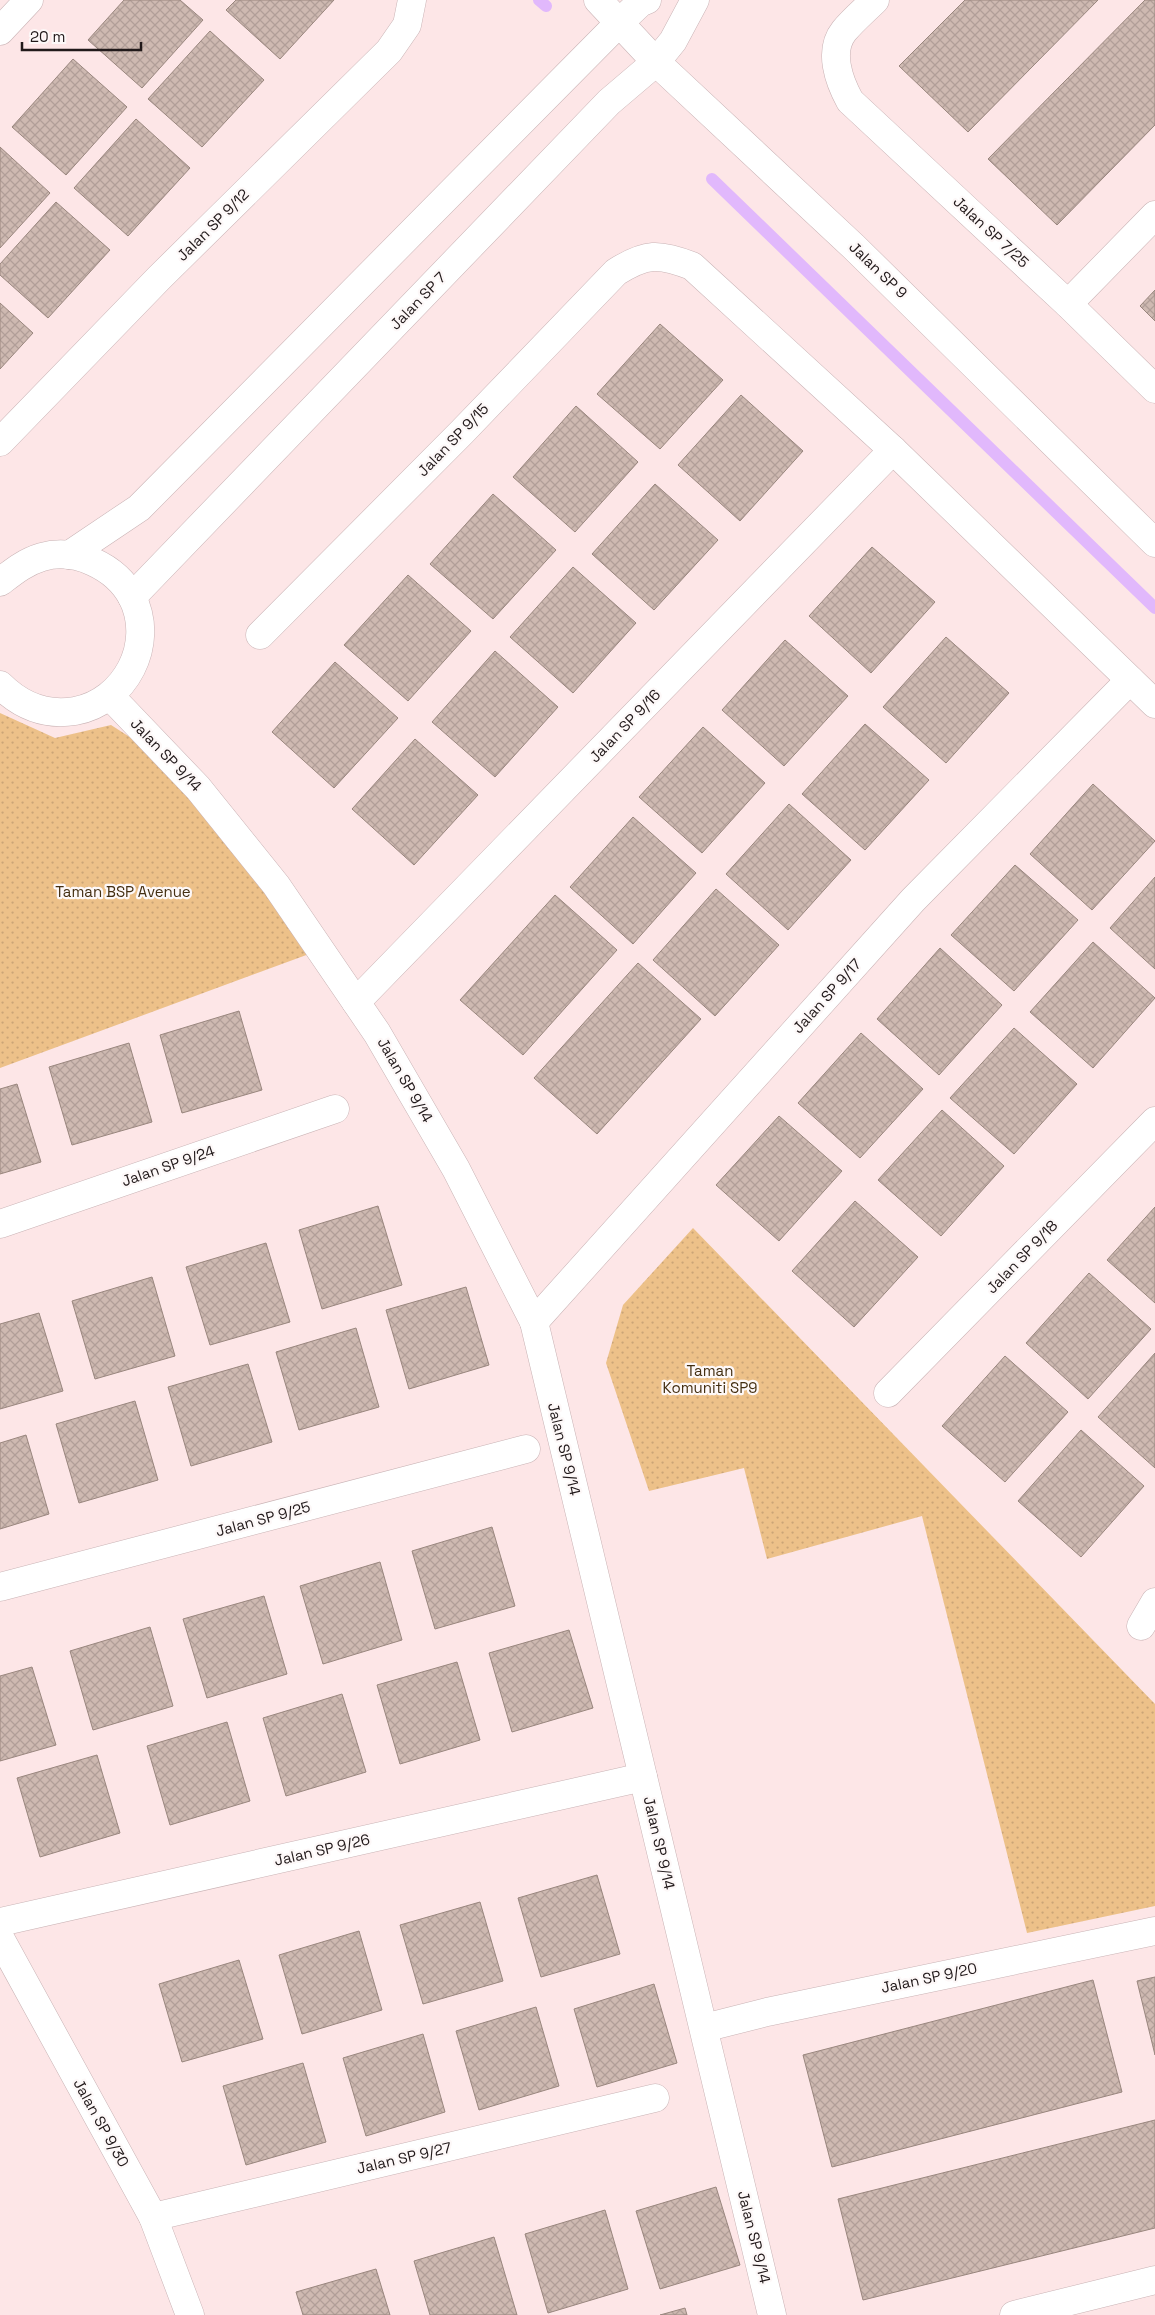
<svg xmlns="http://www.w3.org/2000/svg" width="1155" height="2315" font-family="'Space Grotesk',sans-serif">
  <defs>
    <pattern id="park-dots" width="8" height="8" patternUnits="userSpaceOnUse" patternTransform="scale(1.25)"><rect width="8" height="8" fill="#edc189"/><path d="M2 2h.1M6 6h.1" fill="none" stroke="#cba576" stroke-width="1.8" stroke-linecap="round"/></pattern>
    <pattern id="building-cross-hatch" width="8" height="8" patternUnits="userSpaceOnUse" patternTransform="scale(1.25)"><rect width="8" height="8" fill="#ceb9b1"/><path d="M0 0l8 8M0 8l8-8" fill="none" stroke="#b19e98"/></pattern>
  </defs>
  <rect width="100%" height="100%" fill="#fde6e7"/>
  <!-- park -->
  <g fill="url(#park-dots)">
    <polygon points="0,713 55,738 111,725 181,770 320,950 0,1068"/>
    <polygon points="693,1228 1155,1704 1155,1906 1027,1933 922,1516 767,1559 744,1468 649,1491 606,1363 623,1305"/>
  </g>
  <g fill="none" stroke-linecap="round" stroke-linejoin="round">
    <!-- stream -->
    <g stroke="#e1b8fc" stroke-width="12">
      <polyline points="539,0 546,6"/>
      <polyline points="712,179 1155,608"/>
    </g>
  </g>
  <!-- building -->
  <g fill="url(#building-cross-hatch)" stroke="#99867e">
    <polygon points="124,0 180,0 203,20 142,88 88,40"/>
    <polygon points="236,0 334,0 280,59 226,10"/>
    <polygon points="965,0 1098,0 968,132 899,66"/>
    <polygon points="1145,0 1155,0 1155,125 1057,225 988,159"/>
    <polygon points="210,31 264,80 202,147 148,99"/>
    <polygon points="73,59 127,107 66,175 12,127"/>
    <polygon points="136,119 190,168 128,236 74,188"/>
    <polygon points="0,147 50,193 0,248"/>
    <polygon points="56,202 110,250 48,318 0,275 0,264"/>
    <polygon points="1155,290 1155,321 1140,306"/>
    <polygon points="0,303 33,333 0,369"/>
    <polygon points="660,324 723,380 660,449 597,394"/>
    <polygon points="741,395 803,451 740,521 678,465"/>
    <polygon points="576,406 638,462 575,532 513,477"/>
    <polygon points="655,484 718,540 654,610 592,554"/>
    <polygon points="493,494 556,550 493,619 430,564"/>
    <polygon points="872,547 935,602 871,673 809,616"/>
    <polygon points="573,567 636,623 573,693 510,637"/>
    <polygon points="408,575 471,631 408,701 344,645"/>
    <polygon points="946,637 1009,693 946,763 883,707"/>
    <polygon points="785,640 848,696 784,766 722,710"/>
    <polygon points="495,651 558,707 495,777 432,722"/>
    <polygon points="335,662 398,718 334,788 272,732"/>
    <polygon points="865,724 929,780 865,850 802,794"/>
    <polygon points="703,727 765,783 702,853 639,797"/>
    <polygon points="415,739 478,795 414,865 352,809"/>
    <polygon points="1093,784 1155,841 1092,910 1030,854"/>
    <polygon points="789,804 851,860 788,930 726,874"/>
    <polygon points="633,817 696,873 633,944 570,887"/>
    <polygon points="1015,865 1078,920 1014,991 951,935"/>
    <polygon points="1155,877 1155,969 1110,928"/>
    <polygon points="716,889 779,945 715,1016 653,960"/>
    <polygon points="555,895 617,950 523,1055 460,1000"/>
    <polygon points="1093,942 1155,998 1093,1068 1030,1012"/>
    <polygon points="940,948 1002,1005 939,1075 877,1019"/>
    <polygon points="638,963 701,1019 597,1134 534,1078"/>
    <polygon points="239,1011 262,1090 182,1113 160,1035"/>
    <polygon points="1014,1028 1077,1084 1014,1154 950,1098"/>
    <polygon points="861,1033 923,1089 860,1158 798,1103"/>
    <polygon points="129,1043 152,1122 72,1145 49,1067"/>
    <polygon points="17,1084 41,1162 0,1174 0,1089"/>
    <polygon points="942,1110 1004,1166 941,1236 878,1180"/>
    <polygon points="779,1116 842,1171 779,1241 716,1185"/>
    <polygon points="855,1201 918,1257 854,1327 792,1271"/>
    <polygon points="378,1206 402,1285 322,1309 299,1230"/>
    <polygon points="1155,1207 1155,1303 1107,1260"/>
    <polygon points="266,1243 290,1322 210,1345 186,1267"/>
    <polygon points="1089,1273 1151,1329 1088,1399 1026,1343"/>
    <polygon points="152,1277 175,1356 95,1379 72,1301"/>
    <polygon points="466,1287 489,1365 409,1389 386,1310"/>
    <polygon points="39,1313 63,1391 0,1409 0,1324"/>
    <polygon points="356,1328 379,1407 299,1430 276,1352"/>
    <polygon points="1155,1353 1155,1468 1098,1417"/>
    <polygon points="1005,1356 1068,1412 1005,1482 942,1426"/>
    <polygon points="248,1364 272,1442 191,1466 168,1387"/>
    <polygon points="135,1401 158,1480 79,1503 56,1424"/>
    <polygon points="1081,1430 1144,1486 1081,1557 1018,1501"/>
    <polygon points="26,1435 49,1514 0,1529 0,1443"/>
    <polygon points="492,1527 515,1606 435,1629 412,1551"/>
    <polygon points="380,1562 402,1640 323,1664 300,1586"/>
    <polygon points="264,1596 287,1674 207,1698 183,1619"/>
    <polygon points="150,1627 173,1706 93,1730 70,1651"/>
    <polygon points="569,1630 593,1708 512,1732 489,1653"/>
    <polygon points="457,1662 480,1740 400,1764 377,1685"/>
    <polygon points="32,1667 56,1745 0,1761 0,1676"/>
    <polygon points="342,1694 366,1772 286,1796 263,1718"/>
    <polygon points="227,1722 250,1801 170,1825 147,1746"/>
    <polygon points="97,1755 120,1833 40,1857 17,1778"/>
    <polygon points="597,1875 620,1954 541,1977 518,1898"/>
    <polygon points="480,1902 503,1981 423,2004 400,1925"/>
    <polygon points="359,1931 382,2010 302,2034 279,1955"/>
    <polygon points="239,1960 263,2039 182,2062 159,1984"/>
    <polygon points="1155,1977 1155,2055 1137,1981"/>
    <polygon points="1093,1980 1122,2092 832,2167 803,2055"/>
    <polygon points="654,1984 677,2063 597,2087 574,2009"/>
    <polygon points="536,2007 559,2086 479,2110 456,2031"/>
    <polygon points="423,2034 445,2112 366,2136 343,2058"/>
    <polygon points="303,2063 326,2142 246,2165 223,2086"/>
    <polygon points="1155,2120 1155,2228 863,2300 838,2199"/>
    <polygon points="716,2187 740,2265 660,2289 636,2211"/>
    <polygon points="605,2210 628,2289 548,2313 525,2234"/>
    <polygon points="494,2237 517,2315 430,2315 414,2261"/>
    <polygon points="376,2269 390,2315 303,2315 296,2292"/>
    <polygon points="685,2308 687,2315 660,2315"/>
  </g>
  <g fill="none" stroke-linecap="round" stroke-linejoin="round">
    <!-- minor casing -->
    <g stroke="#c9b3b5" stroke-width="29">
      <g id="minor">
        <polyline points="598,0 656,62 854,247 1155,543"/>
        <path d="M875 0C865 10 853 20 844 31 828 51 839 81 850 101L1068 304 1155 389"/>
        <polyline points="0,31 29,0"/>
        <polyline points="1068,304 1155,215"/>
        <polyline points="0,442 159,278 389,51 407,25 412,0"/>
        <polyline points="69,555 139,508 620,22 640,3 647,0"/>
        <path d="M0 582C13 572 25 562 42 557 75 547 116 567 132 597 156 644 125 702 75 711 45 716 21 706 0 685"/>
        <polyline points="132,597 609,102 656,62 673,41 695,0"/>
        <path d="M260 635 462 432 616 272C646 253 659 253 692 266L893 450 1155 704"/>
        <polyline points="110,696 198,788 276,885 377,1033 456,1169 534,1322 772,2315"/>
        <polyline points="356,1002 893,450"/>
        <polyline points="0,1224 335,1109"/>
        <polyline points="534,1322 913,900 1130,680"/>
        <polyline points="888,1393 1155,1121"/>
        <polyline points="0,1587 526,1449"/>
        <polyline points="1141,1626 1155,1602"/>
        <polyline points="0,1922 643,1777"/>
        <polyline points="0,1938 153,2217 190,2315"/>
        <polyline points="704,2028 767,2012 1155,1931"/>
        <polyline points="153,2217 655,2098"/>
        <polyline points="1014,2315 1155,2280"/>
      </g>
    </g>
    <!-- minor -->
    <use href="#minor" stroke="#fff" stroke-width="28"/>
  </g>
  <g text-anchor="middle" stroke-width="4.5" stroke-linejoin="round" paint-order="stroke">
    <!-- street labels -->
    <g font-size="15" fill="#21191a" stroke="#fdf8f8">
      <text transform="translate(213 225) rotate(-45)" y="5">Jalan SP 9/12</text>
      <text transform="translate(991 232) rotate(43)" y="5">Jalan SP 7/25</text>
      <text transform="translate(878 270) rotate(44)" y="5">Jalan SP 9</text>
      <text transform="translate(418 301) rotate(-46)" y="5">Jalan SP 7</text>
      <text transform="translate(453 440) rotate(-46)" y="5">Jalan SP 9/15</text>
      <text transform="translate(625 726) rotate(-46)" y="5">Jalan SP 9/16</text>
      <text transform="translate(166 755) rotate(46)" y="5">Jalan SP 9/14</text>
      <text transform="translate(827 996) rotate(-48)" y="5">Jalan SP 9/17</text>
      <text transform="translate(405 1080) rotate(60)" y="5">Jalan SP 9/14</text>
      <text transform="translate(168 1166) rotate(-19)" y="5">Jalan SP 9/24</text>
      <text transform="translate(1022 1257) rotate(-46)" y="5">Jalan SP 9/18</text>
      <text transform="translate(564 1449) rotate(76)" y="5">Jalan SP 9/14</text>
      <text transform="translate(263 1519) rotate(-15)" y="5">Jalan SP 9/25</text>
      <text transform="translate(659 1843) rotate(77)" y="5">Jalan SP 9/14</text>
      <text transform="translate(322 1850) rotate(-13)" y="5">Jalan SP 9/26</text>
      <text transform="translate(929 1978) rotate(-12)" y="5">Jalan SP 9/20</text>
      <text transform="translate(101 2123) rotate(61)" y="5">Jalan SP 9/30</text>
      <text transform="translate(404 2158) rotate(-13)" y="5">Jalan SP 9/27</text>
      <text transform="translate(754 2237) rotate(76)" y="5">Jalan SP 9/14</text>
    </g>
    <!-- park labels -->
    <g font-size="15" fill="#442f12" stroke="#fdf8f8">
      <text x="123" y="897">Taman BSP Avenue</text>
      <text x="710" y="1376">Taman<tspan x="710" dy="17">Komuniti SP9</tspan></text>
    </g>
  </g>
  <!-- scale -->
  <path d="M22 42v8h119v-8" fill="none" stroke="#21191a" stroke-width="2.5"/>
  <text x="30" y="42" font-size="15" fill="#21191a" stroke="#fdf8f8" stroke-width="4" paint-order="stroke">20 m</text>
</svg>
